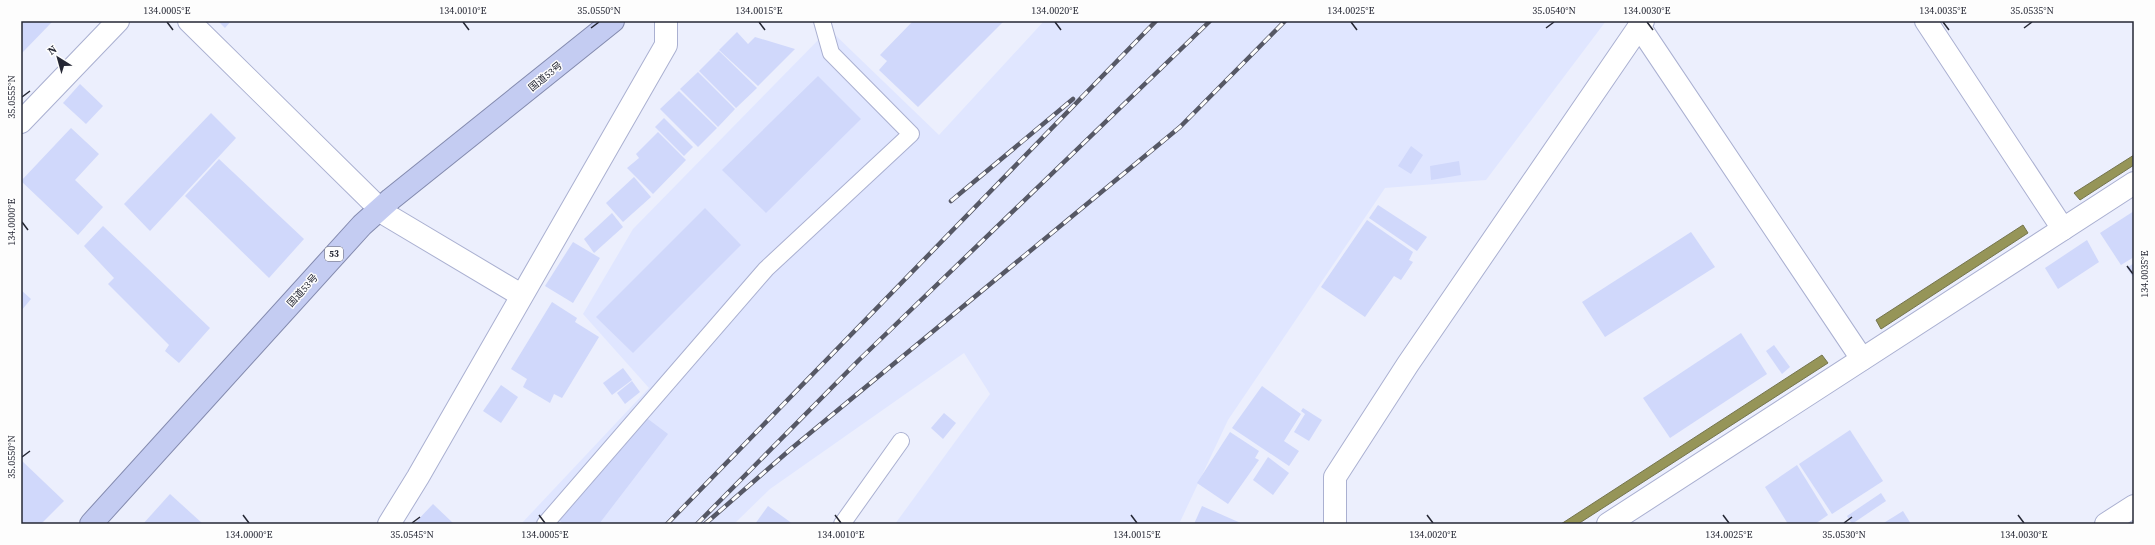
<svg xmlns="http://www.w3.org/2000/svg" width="2155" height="545" font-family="'Source Serif 4','Noto Sans JP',serif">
  <rect width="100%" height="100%" fill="#eceffd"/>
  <!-- built -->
  <polygon fill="#e0e6ff" points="1044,21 1606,21 1486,180 1385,188 1228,420 1179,524 895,524 990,394 964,353 770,489 734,524 521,524 649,388 583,314 633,229 829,29 939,135"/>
  <!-- water -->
  <g fill="#969558" stroke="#74744d">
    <polygon points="2134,155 2134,165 2080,200 2074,193"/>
    <polygon points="2023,225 2028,233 1881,329 1876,320"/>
    <polygon points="1822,355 1828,363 1578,524 1561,524"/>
  </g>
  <!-- building -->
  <g fill="#d0d8fb">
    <polygon points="21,21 53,21 21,54"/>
    <polygon points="218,21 231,21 225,28"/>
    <polygon points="913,21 1004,21 918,107 879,70 887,61 880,55"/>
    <polygon points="737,32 748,44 755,37 795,49 758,86 719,50"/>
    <polygon points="719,51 757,88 736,108 699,71"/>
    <polygon points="698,72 735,109 718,127 680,89"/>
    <polygon points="818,76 861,119 766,213 722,170"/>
    <polygon points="80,84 103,106 86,124 63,103"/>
    <polygon points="679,91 717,128 698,147 660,109"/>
    <polygon points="211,113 236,138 150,231 124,204"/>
    <polygon points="664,118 693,147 684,156 655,127"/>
    <polygon points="71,128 99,154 75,180 103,207 78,235 21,181"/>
    <polygon points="658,132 686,160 653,194 627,168 639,158 636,154"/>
    <polygon points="1411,146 1423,155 1411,174 1398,166"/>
    <polygon points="219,159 304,239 269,278 185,196"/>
    <polygon points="1459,161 1461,175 1431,180 1430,166"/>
    <polygon points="634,177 651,197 623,222 606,203"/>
    <polygon points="1378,205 1427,237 1417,251 1369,218"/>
    <polygon points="705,208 741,245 633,353 596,317"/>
    <polygon points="2134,211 2134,257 2121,265 2100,233"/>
    <polygon points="612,213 623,227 594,253 584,239"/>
    <polygon points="1367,220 1413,252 1409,260 1413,262 1401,280 1394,276 1365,317 1321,287"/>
    <polygon points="103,226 210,328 179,363 165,351 169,345 108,284 114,278 84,246"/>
    <polygon points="1691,232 1715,267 1605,337 1582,302"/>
    <polygon points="2087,240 2099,262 2058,289 2045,268"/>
    <polygon points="573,242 600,258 573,303 545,286"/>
    <polygon points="2134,263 2134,279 2127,268"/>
    <polygon points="21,290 31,299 21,311"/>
    <polygon points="552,302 577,318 575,322 599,337 562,398 554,394 550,403 523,387 527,379 511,369"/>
    <polygon points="1741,333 1767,374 1670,438 1643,398"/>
    <polygon points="1774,345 1790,367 1782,374 1766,351"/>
    <polygon points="623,368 632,380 612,395 603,383"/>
    <polygon points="632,381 640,392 625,404 617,393"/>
    <polygon points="501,385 518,397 501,423 483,411"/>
    <polygon points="1262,386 1301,414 1284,441 1299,451 1289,466 1232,428"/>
    <polygon points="1303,408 1322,420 1309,441 1294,432 1305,414 1301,411"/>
    <polygon points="944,413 956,423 943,439 931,428"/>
    <polygon points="644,416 668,434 599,524 564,524 556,518 601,459 608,465"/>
    <polygon points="1850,430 1883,481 1832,514 1799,464"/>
    <polygon points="1230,432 1259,451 1255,458 1259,460 1228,504 1197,483"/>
    <polygon points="1268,457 1289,473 1273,495 1253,480"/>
    <polygon points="21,460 64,501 41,524 21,524"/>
    <polygon points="1797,465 1828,515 1815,524 1788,524 1765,487"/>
    <polygon points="1881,493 1886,501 1852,524 1847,516"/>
    <polygon points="170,494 203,524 143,524"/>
    <polygon points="433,504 454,524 414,524"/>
    <polygon points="768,506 793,524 755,524"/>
    <polygon points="1202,506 1243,524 1194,524"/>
    <polygon points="1903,511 1911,524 1882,524"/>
  </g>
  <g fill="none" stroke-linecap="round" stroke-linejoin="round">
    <!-- service casing -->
    <g stroke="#aab0d1" stroke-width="18">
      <g id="service">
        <polyline points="545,524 766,269 911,134 831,53 822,21"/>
        <polyline points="842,524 901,441"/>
      </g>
    </g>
    <!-- minor casing -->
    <g stroke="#aab0d1" stroke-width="24">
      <g id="minor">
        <polyline points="189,21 385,214 521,295"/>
        <polyline points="1926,21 2063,229"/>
        <polyline points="1639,26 1862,359"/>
        <polyline points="21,122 118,21"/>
        <polyline points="389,524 418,477 666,45 666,21"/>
        <polyline points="1608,524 2134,183"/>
      </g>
    </g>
    <!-- tertiary casing -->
    <g stroke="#aab0d1" stroke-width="24">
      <g id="tertiary">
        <polyline points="1335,524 1335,477 1408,364 1643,21"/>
        <polyline points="2106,524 2134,506"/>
      </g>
    </g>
    <!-- trunk casing -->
    <g stroke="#838aae" stroke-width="24">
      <polyline id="trunk" points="91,524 362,225 391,199 613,21"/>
    </g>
    <!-- service -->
    <use href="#service" stroke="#fff" stroke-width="16"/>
    <!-- minor -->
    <use href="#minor" stroke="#fff" stroke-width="22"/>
    <!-- tertiary -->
    <use href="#tertiary" stroke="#fff" stroke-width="22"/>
    <!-- trunk -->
    <use href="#trunk" stroke="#c4ccf2" stroke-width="22"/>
    <!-- rail casing -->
    <g stroke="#565865" stroke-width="4.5">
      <g id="rail">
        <polyline points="951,201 1073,99"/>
        <polyline points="667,524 1156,21"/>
        <polyline points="697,524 859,360 1210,21"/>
        <polyline points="705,524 792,448 1180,127 1285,21"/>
      </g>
    </g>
    <!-- rail -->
    <use href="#rail" stroke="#fdfdfd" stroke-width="3" stroke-dasharray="9" stroke-linecap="butt"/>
  </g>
  <!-- ticks -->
  <path fill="none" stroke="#252734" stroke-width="1.5" d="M167 22 173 30M463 22 469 30M759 22 765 30M1055 22 1061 30M1351 22 1357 30M1647 22 1653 30M1943 22 1949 30M591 28 599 22M1546 28 1554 22M2024 28 2032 22M22 97 30 91M22 222 28 230M2127 266 2133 274M22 457 30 451M243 515 249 523M539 515 545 523M835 515 841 523M1131 515 1137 523M1427 515 1433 523M1723 515 1729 523M2018 515 2024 523M412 523 420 517M1844 523 1852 517"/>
  <g text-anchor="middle" stroke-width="3" stroke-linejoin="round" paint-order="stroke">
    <!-- shield labels -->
    <rect fill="#fdfdfd" stroke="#666770" stroke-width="1" x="325" y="247" width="18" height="14" rx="3"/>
    <g font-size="9" font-weight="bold" fill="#252734">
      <text x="334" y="257">53</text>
    </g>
    <!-- street labels -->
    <g font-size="10" fill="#252734" stroke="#fdfdfd">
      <text transform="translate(545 76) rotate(-39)" y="4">国道53号</text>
      <text transform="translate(302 290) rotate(-48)" y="4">国道53号</text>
    </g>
  </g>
  <!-- border -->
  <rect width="2155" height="545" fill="none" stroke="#fdfdfd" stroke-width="44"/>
  <!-- north arrow -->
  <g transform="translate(58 58) rotate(323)" stroke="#fdfdfd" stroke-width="3" paint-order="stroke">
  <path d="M0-3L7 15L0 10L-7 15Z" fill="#252734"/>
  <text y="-6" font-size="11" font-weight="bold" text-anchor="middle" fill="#252734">N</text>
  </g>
  <rect x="22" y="22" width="2111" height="501" fill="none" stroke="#252734" stroke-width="1.5"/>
  <g font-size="10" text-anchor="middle" fill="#252734">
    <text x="167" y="14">134.0005°E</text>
    <text x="463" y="14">134.0010°E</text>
    <text x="599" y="14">35.0550°N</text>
    <text x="759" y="14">134.0015°E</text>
    <text x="1055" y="14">134.0020°E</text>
    <text x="1351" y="14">134.0025°E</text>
    <text x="1554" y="14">35.0540°N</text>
    <text x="1647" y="14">134.0030°E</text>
    <text x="1943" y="14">134.0035°E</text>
    <text x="2032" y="14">35.0535°N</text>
    <text transform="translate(11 97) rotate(-90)" y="4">35.0555°N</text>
    <text transform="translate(11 222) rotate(-90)" y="4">134.0000°E</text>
    <text transform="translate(2144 274) rotate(-90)" y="4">134.0035°E</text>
    <text transform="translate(11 457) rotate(-90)" y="4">35.0550°N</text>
    <text x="249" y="538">134.0000°E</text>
    <text x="412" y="538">35.0545°N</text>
    <text x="545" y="538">134.0005°E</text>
    <text x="841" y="538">134.0010°E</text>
    <text x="1137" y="538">134.0015°E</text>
    <text x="1433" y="538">134.0020°E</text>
    <text x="1729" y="538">134.0025°E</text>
    <text x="1844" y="538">35.0530°N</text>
    <text x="2024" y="538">134.0030°E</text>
  </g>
</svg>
